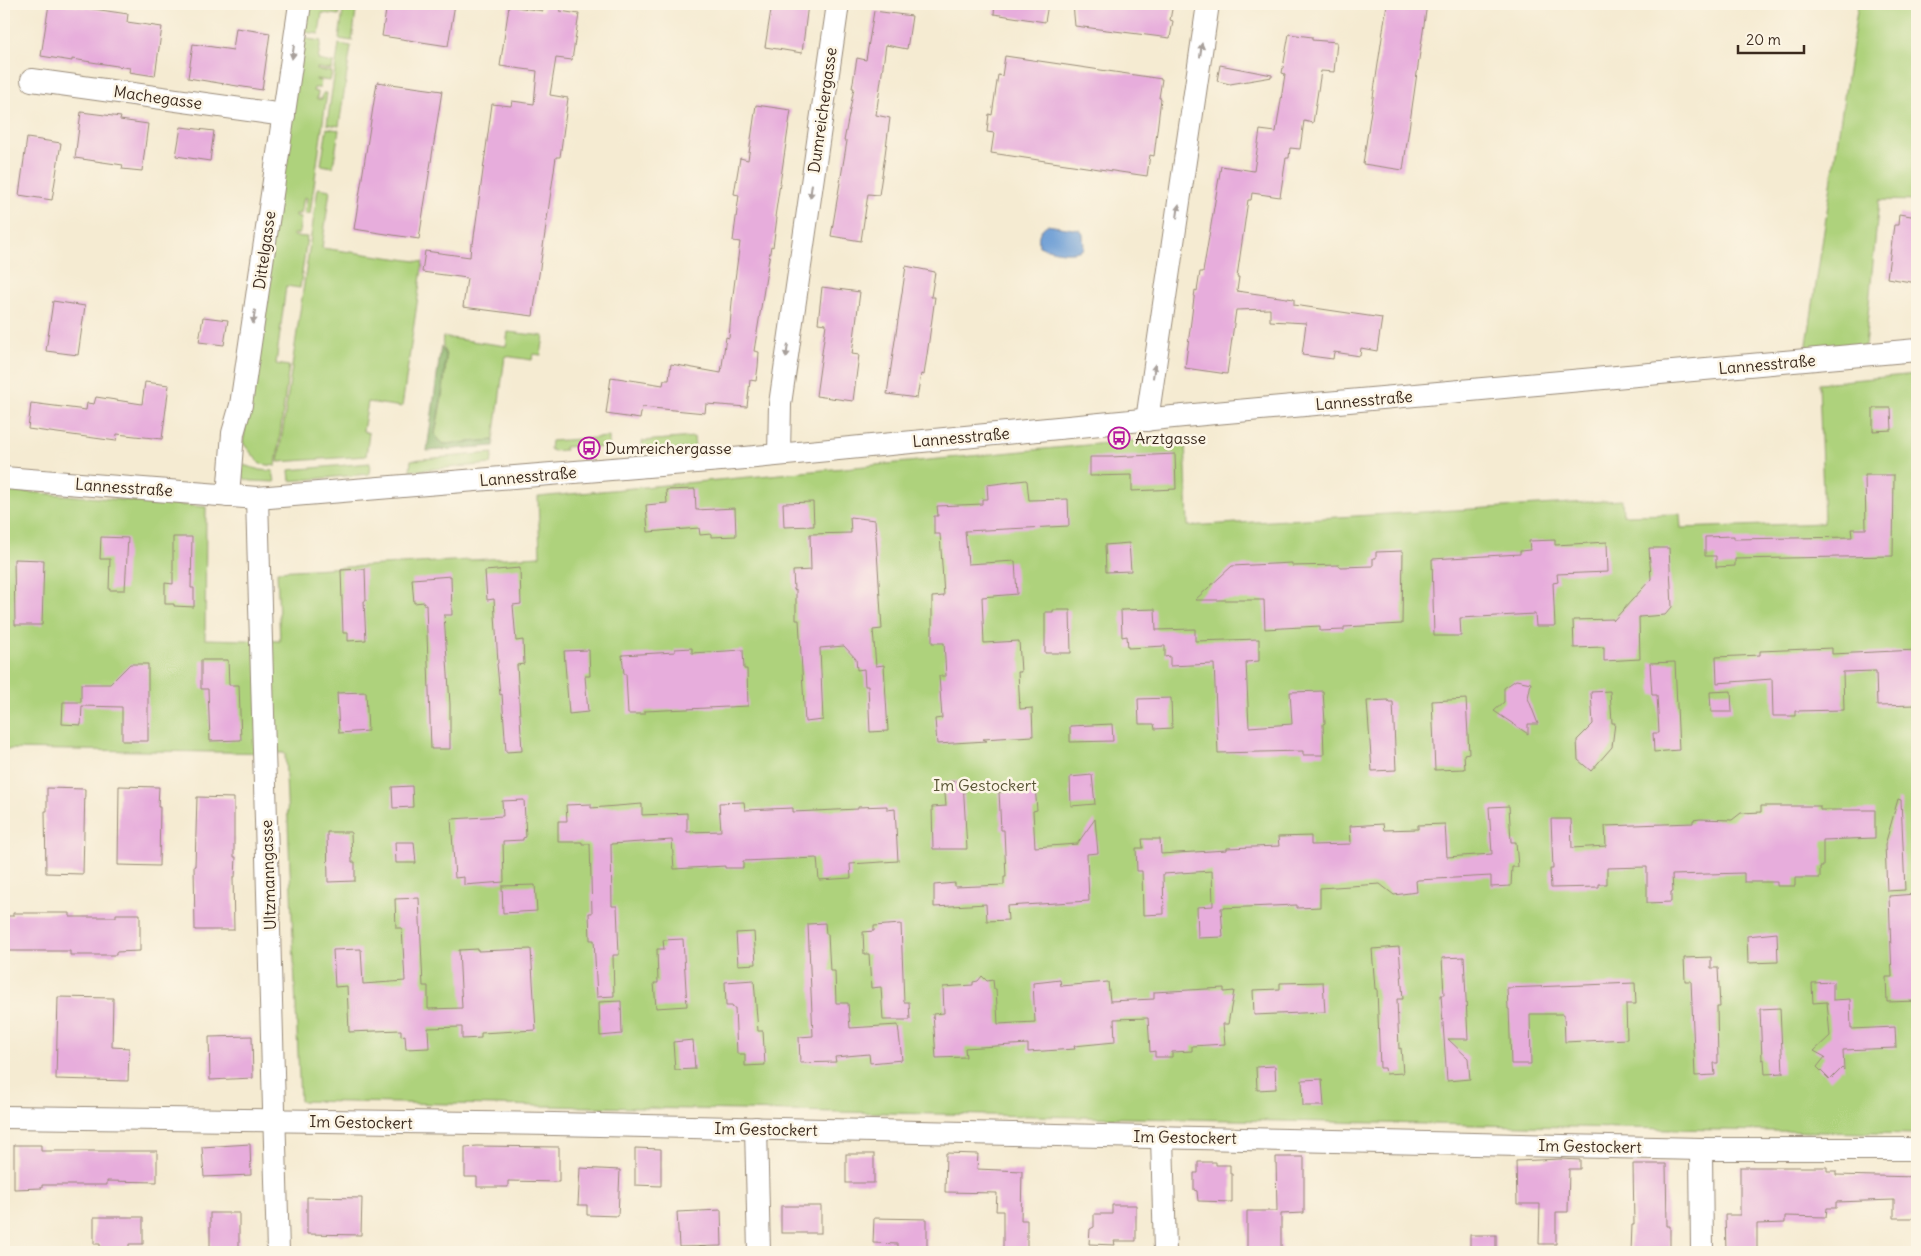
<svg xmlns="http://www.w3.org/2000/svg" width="1921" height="1256" font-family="Delius,sans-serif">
  <rect width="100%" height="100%" fill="#fcf5e5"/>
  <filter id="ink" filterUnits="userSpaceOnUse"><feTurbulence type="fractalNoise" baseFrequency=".02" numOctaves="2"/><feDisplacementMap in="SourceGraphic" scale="10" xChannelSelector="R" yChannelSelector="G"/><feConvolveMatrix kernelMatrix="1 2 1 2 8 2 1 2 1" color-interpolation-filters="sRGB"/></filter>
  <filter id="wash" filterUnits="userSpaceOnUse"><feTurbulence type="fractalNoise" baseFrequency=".0096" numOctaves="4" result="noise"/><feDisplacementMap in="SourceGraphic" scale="20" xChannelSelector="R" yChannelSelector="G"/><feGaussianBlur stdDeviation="1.12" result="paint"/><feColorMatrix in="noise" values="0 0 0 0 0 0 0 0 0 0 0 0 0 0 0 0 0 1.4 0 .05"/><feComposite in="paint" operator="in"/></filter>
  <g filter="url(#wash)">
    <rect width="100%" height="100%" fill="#f5ebd2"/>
    <!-- green -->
    <g fill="#aed27b" stroke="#747e4c">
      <polygon points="308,4 340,4 339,15 322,13 319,34 304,32"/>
      <polygon points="344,4 357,4 352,41 339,39"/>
      <polygon points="1858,4 1917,4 1917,201 1879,200 1865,346 1806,351"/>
      <polygon points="301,38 321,41 318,60 333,63 332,70 317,68 317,70 332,72 330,81 316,79 316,80 321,81 320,88 314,88 313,91 318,92 317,99 322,99 323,93 327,93 310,214 304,214 307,198 304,197 301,214 296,214 296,216 301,217 299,234 293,234 293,236 307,237 300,288 286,286 276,364 289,366 276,466 260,464 243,443"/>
      <polygon points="339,44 351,46 339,126 327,124"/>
      <polygon points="327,128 339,130 333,167 321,165"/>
      <polygon points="318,188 330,190 322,248 423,262 402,407 368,402 363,431 369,433 366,456 278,462"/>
      <path d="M508 332 544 336 541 355 533 354 532 360 505 356 494 440 444 444 438 440 435 434C440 409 445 384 446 359 446 350 441 348 443 337L506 346Z"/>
      <polygon points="1917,374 1917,1134 300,1101 285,753 4,749 4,490 206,507 205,639 280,641 277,571 540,556 538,497 1150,439 1185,438 1188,526 1622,500 1623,515 1680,514 1681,528 1824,523 1819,383"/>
      <polygon points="609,437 609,445 607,447 577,449 577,446 565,447 565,450 553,451 550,449 551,441"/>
      <polygon points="694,437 695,448 643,452 642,441"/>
      <polygon points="493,453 491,464 410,471 411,460"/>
      <polygon points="236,463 260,470 273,471 275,482 251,481 245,479 238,472"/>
      <polygon points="370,463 369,474 290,481 289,470"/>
    </g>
    <!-- forest -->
    <polygon fill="#8ab46b" stroke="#626f44" points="441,346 446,356 443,388 435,434 438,440 444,444 494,440 494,446 427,451"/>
    <!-- water -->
    <path fill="#6a9cd5" stroke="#52637a" d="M1047 225 1080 230 1083 234 1084 248C1075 256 1050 251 1039 246 1038 236 1038 231 1047 225Z"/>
    <g id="blocks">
      <!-- building -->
      <g fill="#e7addc">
        <polygon points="49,4 59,4 128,14 127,22 162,27 155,76 129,72 130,68 72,59 72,61 41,56"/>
        <polygon points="387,4 455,4 448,46 382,36"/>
        <polygon points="544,4 562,4 560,11 579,14 572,60 556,58 550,95 568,98 560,157 556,157 533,316 463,307 467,278 422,272 425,251 470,257 471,244 473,244 492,104 511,106 512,101 534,104 537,71 500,66 509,6 543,11"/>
        <polygon points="772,4 808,4 802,53 765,47"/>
        <polygon points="995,4 1048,4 1045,22 994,14"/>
        <polygon points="1073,4 1173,4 1170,20 1173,21 1170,38 1075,26"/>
        <polygon points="1387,4 1427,4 1403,170 1363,164"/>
        <polygon points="874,11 912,16 907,49 886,45 876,115 890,118 884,162 879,195 868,194 861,241 831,236 847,141 844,141 854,88 852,88 857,58 866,60"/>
        <polygon points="236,28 270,33 262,90 188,78 193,44 233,50"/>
        <polygon points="1289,34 1312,37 1312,40 1337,42 1334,72 1321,71 1313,123 1304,121 1300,149 1290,148 1289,158 1286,158 1280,197 1252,193 1251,200 1248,200 1237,277 1239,277 1237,291 1294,299 1294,305 1382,318 1377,351 1361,348 1360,356 1334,352 1333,359 1302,355 1306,323 1270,321 1270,309 1236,310 1227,374 1185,368 1195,290 1197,291 1200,272 1203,272 1221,166 1254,171 1260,130 1276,132 1285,74 1282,73"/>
        <polygon points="1005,56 1162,79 1159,98 1161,98 1154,156 1150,155 1147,176 991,153 994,133 987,132 989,114 992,115 998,75 1002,76"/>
        <polygon points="1220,65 1272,75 1272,77 1230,84 1217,81"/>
        <polygon points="377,82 442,91 419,239 354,229"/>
        <polygon points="756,105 791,110 775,217 777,218 773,247 771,246 754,351 759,352 758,367 756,381 750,380 747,407 706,404 705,413 642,407 640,419 606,414 611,377 663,385 664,380 669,380 671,364 721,373 726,337 729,338 732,302 740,242 733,241 739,195 734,194 740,158 748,160"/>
        <polygon points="81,112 121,117 120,120 148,124 142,171 122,169 123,165 75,158"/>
        <polygon points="181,127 214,131 210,161 176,156"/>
        <polygon points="27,138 61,143 52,200 19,195"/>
        <polygon points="1899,214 1917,217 1917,283 1887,278 1894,225 1898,225"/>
        <polygon points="906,266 935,272 931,297 935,297 928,348 924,375 921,374 917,398 887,394"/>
        <polygon points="822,287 860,292 852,354 859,355 853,401 816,396 826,324 818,323"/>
        <polygon points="53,301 85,306 78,355 46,351"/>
        <polygon points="203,317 228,320 224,345 199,342"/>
        <polygon points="145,382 169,385 162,439 117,434 116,441 28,429 31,403 86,410 87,403 94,404 96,397 142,404"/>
        <polygon points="1873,408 1891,408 1892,430 1873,431"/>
        <polygon points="1175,454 1176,489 1132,491 1132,475 1090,476 1090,457 1110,457"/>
        <polygon points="1865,475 1894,475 1893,556 1735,559 1735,566 1716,567 1716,556 1705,556 1705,537 1734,536 1734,539 1852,537 1851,529 1866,529"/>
        <polygon points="1026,480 1027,481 1029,500 1068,499 1069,526 965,531 968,564 1015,561 1017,594 982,597 984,643 1019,641 1021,672 1018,672 1020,709 1032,708 1033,736 983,739 987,741 937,744 935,719 942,718 939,676 946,676 944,643 932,643 932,597 944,596 940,534 934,534 934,516 938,516 937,506 982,504 982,499 988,499 987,485"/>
        <polygon points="695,489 696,510 735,508 736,536 711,537 711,534 700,535 699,528 648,532 646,505 667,503 666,490"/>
        <polygon points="813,502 814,526 784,527 783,503"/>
        <polygon points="850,517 875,520 882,629 873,630 876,666 884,665 888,731 870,732 868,686 865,686 864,669 857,670 856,659 844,646 820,648 823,720 805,722 799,620 796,620 796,589 794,590 793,571 811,570 810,534 851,533"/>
        <polygon points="101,537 128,538 125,590 109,590 110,559 100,559"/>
        <polygon points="173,537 192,537 191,588 194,588 194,607 174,606 174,604 165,604 165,583 173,584"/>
        <polygon points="1555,540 1555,545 1607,542 1608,572 1557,574 1558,582 1553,583 1555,626 1536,626 1535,614 1460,618 1461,636 1434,636 1432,559 1520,554 1520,551 1530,550 1529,541"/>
        <polygon points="1129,543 1131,571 1106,572 1105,545"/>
        <polygon points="1649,548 1669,548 1672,607 1665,615 1639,617 1640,659 1604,661 1604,647 1574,648 1573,620 1613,619 1613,621 1651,579"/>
        <polygon points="1403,551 1402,624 1344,627 1344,630 1320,631 1320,626 1265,629 1264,600 1195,600 1232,566 1292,563 1292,566 1339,565 1340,567 1373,566 1373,558 1376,558 1376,552"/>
        <polygon points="14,559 44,560 42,625 15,625"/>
        <polygon points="520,568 521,604 513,605 516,641 523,640 524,664 517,665 522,751 506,752 502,694 500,695 497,664 498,663 494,599 487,600 485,571"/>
        <polygon points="365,569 366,601 364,601 366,640 348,641 348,633 343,633 341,570"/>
        <polygon points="451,576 452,615 444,615 450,704 450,749 431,749 426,605 424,605 424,602 414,603 412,579"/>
        <polygon points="1155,609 1156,630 1195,629 1195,641 1259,639 1259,661 1246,662 1249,727 1292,724 1290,692 1323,691 1325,723 1323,724 1324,755 1303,755 1303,751 1218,753 1214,664 1170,666 1170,656 1165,657 1165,646 1128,648 1127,636 1122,637 1121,610"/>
        <polygon points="1053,610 1070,610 1071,653 1045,653 1045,612 1053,612"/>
        <polygon points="692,648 692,653 743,650 744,669 747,669 748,706 645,711 645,714 628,714 626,674 624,674 622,655 675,652 675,649"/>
        <polygon points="1832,648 1832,654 1917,650 1917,705 1877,706 1876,671 1843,672 1844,710 1795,711 1795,716 1773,716 1772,679 1717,683 1716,657 1760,655 1760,651"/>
        <polygon points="589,650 590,676 585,676 588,712 569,714 564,651"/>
        <polygon points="201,660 228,660 229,685 239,685 241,740 210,741 208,689 201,689"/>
        <polygon points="1675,662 1679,750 1654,752 1653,733 1659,733 1657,695 1652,695 1650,663"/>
        <polygon points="130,664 148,664 148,741 122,741 122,707 82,706 81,725 62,724 63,702 81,702 81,684 110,684"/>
        <polygon points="1516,680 1531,683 1528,698 1538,724 1528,724 1528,734 1494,711 1504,702 1504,688"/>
        <polygon points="1610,691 1612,723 1615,723 1612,747 1591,771 1578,760 1577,740 1593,724 1591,692"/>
        <polygon points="1731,691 1732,712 1711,712 1710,692"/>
        <polygon points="366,692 368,731 339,733 337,693"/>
        <polygon points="1171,698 1172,728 1155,729 1154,724 1139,724 1138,699"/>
        <polygon points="1466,699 1469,753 1464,754 1465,769 1435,770 1432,701"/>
        <polygon points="1388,700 1389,702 1393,702 1396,770 1372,771 1367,701"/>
        <polygon points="1112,724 1113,741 1070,742 1070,726"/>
        <polygon points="1092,775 1095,804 1071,806 1070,777"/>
        <polygon points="963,781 967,849 933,849 932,807 946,806 944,782"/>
        <polygon points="119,786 159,787 158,807 160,807 159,866 118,865"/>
        <polygon points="412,786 413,807 393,808 392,787"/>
        <polygon points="1035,786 1037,810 1033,811 1035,847 1077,844 1095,819 1098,853 1087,854 1089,901 1007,906 1008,920 987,921 986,904 934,907 934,885 955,883 955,887 1004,885 1004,877 1006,877 1004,830 1001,830 999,792 1011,791 1010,787"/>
        <polygon points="47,788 85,789 83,874 46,873 45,811 47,811"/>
        <polygon points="197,797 234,798 234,857 236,857 235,877 233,877 234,930 195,930 194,866 195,866"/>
        <polygon points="1898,799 1901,800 1905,890 1887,891 1885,845"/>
        <polygon points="524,800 526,837 523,838 523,840 503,841 504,882 464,885 464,877 455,878 451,819 503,816 502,801"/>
        <polygon points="744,802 745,810 793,808 793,812 858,809 858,807 887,806 887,810 895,809 898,861 850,864 851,878 819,880 817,858 743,861 743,868 725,868 725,866 674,869 672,840 611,844 612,906 617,906 619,955 613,955 614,996 597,997 594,940 590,940 589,913 592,913 590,844 582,844 582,842 558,842 558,821 567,821 566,805 591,804 591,808 642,804 642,815 687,813 687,832 721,831 719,803"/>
        <polygon points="1509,806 1511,842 1516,842 1518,867 1512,867 1511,886 1491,887 1491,876 1418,880 1416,881 1417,892 1394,895 1380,884 1320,888 1320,907 1297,908 1297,905 1221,908 1223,937 1198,938 1197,907 1213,906 1212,871 1163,874 1164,914 1143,915 1142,871 1137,871 1136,848 1143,848 1142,839 1160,839 1161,854 1227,850 1227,848 1279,846 1278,837 1311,836 1311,845 1351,844 1350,826 1383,824 1384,830 1418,829 1418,825 1445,824 1447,857 1492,854 1489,807"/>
        <polygon points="1761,806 1820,806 1820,810 1875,810 1875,838 1823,840 1823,867 1820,867 1820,878 1795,878 1795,886 1777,886 1777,882 1744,882 1744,873 1672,875 1673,892 1671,892 1671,902 1647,903 1647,867 1607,868 1607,884 1599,884 1599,887 1551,888 1550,869 1553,869 1551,819 1571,819 1572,848 1606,846 1605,826 1693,823 1693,820 1700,819 1732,820 1741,813 1761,812"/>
        <polygon points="327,832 351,832 352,862 355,862 355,881 328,882"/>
        <polygon points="395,842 414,842 416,863 396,863"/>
        <polygon points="535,885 537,911 503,913 502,886"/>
        <polygon points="1915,894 1917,925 1917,1001 1887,1002 1886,977 1892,977 1889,896"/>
        <polygon points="419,898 423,986 428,986 428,1009 462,1008 459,950 478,949 478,951 531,949 536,1030 481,1033 481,1038 462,1039 462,1027 428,1028 429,1048 406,1049 405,1035 401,1036 401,1030 349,1032 347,986 335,987 333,950 361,949 363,984 405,981 402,928 396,928 395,899"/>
        <polygon points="13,913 70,913 70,917 116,917 116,914 140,914 140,951 116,952 116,955 70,955 70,951 4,951 4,916 13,916"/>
        <polygon points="825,923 826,934 828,934 830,971 835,971 836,1003 848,1003 850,1028 898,1025 902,1060 870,1063 869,1054 835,1057 836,1062 800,1063 799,1037 813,1036 808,924"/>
        <polygon points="901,924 904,1002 909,1002 910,1020 883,1020 881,987 871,988 869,954 864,954 863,932 874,931 874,926"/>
        <polygon points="754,932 756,964 738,965 736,933"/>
        <polygon points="1777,933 1778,962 1748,963 1747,936"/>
        <polygon points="683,939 687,1006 656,1008 654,983 658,983 657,949 664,949 663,940"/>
        <polygon points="1399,947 1403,999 1397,999 1399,1049 1401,1048 1403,1073 1386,1074 1385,1068 1380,1068 1377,989 1375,989 1372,949"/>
        <polygon points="1464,957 1468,1039 1448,1039 1468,1058 1470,1079 1447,1081 1441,995 1444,995 1442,958"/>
        <polygon points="1711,957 1711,968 1718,968 1720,1007 1717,1007 1718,1063 1714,1063 1715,1075 1695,1076 1691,981 1685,981 1684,958"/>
        <polygon points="982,976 987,981 993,980 994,989 996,989 998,1024 1035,1022 1033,983 1043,982 1060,980 1061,986 1108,982 1110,1001 1154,999 1154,992 1224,988 1224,992 1234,991 1228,1024 1223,1024 1225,1044 1192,1046 1192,1051 1172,1052 1172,1057 1155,1057 1155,1051 1150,1052 1148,1018 1114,1019 1115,1042 1074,1046 1075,1049 1028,1052 1028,1044 965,1048 966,1057 936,1058 933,1014 944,1013 943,987 973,985 973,982 978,981"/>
        <polygon points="754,980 758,1031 763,1031 765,1065 745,1066 745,1054 737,1054 735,1008 733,1008 732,1006 726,1006 725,982"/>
        <polygon points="1323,982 1325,1012 1254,1015 1253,990 1280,989 1280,983"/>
        <polygon points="1833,982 1833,1000 1850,999 1851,1029 1895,1027 1896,1048 1843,1050 1844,1070 1842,1068 1830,1080 1817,1067 1825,1057 1814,1051 1830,1036 1827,1002 1813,1003 1812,983"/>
        <polygon points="1635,983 1636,1004 1626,1004 1627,1039 1565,1042 1564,1014 1530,1014 1531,1064 1511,1064 1509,1009 1508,1009 1507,988"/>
        <polygon points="58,997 113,998 112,1047 129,1048 128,1081 56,1079"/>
        <polygon points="621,1001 622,1034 600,1036 599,1002"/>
        <polygon points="1780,1008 1783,1073 1765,1074 1764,1059 1762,1060 1760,1009"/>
        <polygon points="252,1036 253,1078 210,1080 209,1037"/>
        <polygon points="693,1040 695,1069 675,1070 673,1042"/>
        <polygon points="1275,1066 1276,1089 1257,1090 1256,1067"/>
        <polygon points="1322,1079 1324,1106 1303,1106 1302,1080"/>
        <polygon points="250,1144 251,1175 204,1177 202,1147"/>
        <polygon points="14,1145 41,1145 41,1151 157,1151 157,1182 107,1181 107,1185 42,1185 42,1188 14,1189"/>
        <polygon points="477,1146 559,1147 559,1182 508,1181 508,1187 477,1187 477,1177 465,1177 465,1147"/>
        <polygon points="635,1148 661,1149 661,1186 635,1185"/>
        <polygon points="946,1153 978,1154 977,1169 1022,1171 1021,1220 1027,1220 1027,1252 1003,1252 1003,1211 996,1211 997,1193 945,1192"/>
        <rect x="846" y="1154" width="28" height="29"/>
        <polygon points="1276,1157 1304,1157 1304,1213 1281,1214 1281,1252 1247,1252 1247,1211 1277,1211"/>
        <polygon points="1560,1159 1580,1160 1580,1169 1569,1169 1568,1212 1556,1212 1556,1244 1539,1244 1540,1204 1517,1204 1516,1161"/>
        <polygon points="1198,1162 1216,1162 1216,1165 1230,1165 1230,1174 1232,1174 1232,1202 1198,1201 1197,1191 1194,1190 1194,1173 1198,1173"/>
        <polygon points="1633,1164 1666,1164 1667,1226 1670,1226 1670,1252 1631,1252 1632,1225 1634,1225"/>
        <polygon points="1740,1167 1827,1167 1827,1171 1836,1171 1836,1175 1917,1177 1917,1218 1894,1218 1894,1200 1836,1202 1836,1208 1827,1208 1826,1217 1785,1216 1785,1223 1757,1224 1757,1252 1726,1252 1725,1215 1740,1215"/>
        <polygon points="580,1168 620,1170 618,1216 587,1215 587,1205 578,1205"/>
        <polygon points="307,1197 362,1198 361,1235 307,1234"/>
        <polygon points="1112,1205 1136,1205 1136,1241 1114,1241 1115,1245 1089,1244 1090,1229 1094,1227 1094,1214 1112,1214"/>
        <rect x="781" y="1206" width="40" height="27"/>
        <polygon points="721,1210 722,1246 679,1247 677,1212"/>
        <rect x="210" y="1213" width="29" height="39"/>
        <polygon points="94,1217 143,1217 143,1244 129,1244 129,1252 100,1252 100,1244 94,1244"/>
        <polygon points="874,1218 927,1219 927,1252 898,1252 898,1244 873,1243"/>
        <rect x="1470" y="1235" width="26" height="17"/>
      </g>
    </g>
  </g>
  <g filter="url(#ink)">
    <use href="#blocks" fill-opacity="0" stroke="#988a78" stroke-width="1"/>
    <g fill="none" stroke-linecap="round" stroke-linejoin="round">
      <!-- minor casing -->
      <g stroke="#988a78" stroke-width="24">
        <g id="minor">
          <polyline points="32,80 284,115"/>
          <polyline points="1147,420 1208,4"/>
          <polyline points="779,454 780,404 838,4"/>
          <polyline points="4,478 257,498 745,458 1215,413 1917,350"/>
          <polyline points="228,496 233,433 241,405 300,4"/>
          <polyline points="257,498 278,1252"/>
          <polyline points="4,1117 554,1124 1701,1149 1917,1149"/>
          <polyline points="756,1128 759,1252"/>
          <polyline points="1162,1136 1165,1252"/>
          <polyline points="1701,1149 1702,1252"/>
        </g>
      </g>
      <!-- minor -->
      <use href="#minor" stroke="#fff" stroke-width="22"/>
    </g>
    <!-- one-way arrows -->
    <defs><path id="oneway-solid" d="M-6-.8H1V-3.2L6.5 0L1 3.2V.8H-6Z" transform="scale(1.25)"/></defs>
    <g fill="#a79f9a">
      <use href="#oneway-solid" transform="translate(1201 50) rotate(-82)"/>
      <use href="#oneway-solid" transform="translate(293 52) rotate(98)"/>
      <use href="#oneway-solid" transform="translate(811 191) rotate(98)"/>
      <use href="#oneway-solid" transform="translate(1178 211) rotate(-82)"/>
      <use href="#oneway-solid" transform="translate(254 317) rotate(98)"/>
      <use href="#oneway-solid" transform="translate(787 351) rotate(98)"/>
      <use href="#oneway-solid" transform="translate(1154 371) rotate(-82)"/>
    </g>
  </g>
  <!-- icons -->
  <defs>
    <g id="bus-ring" transform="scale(1.125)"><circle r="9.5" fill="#fcf5e5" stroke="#b5179e" stroke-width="1.5"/><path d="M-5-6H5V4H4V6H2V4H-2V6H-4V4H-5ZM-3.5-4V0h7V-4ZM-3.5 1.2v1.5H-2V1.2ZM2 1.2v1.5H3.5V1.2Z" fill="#b5179e"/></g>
  </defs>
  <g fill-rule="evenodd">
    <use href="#bus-ring" x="1119" y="438"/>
    <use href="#bus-ring" x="589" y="448"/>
  </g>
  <g text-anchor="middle" stroke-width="5" stroke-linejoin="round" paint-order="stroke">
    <!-- street labels -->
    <g font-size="16" fill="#3b2a1e" stroke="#fcf5e5">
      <text transform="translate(158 97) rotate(8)" y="6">Machegasse</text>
      <text transform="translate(822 110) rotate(-82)" y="6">Dumreichergasse</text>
      <text transform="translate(264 250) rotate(-82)" y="6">Dittelgasse</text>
      <text transform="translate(1767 364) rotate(-5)" y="6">Lannesstraße</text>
      <text transform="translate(1364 400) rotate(-5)" y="6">Lannesstraße</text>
      <text transform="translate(961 437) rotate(-5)" y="6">Lannesstraße</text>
      <text transform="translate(528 476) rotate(-5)" y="6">Lannesstraße</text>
      <text transform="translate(124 487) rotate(4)" y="6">Lannesstraße</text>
      <text transform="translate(268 875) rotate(-92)" y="6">Ultzmanngasse</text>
      <text transform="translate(361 1122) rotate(1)" y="6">Im Gestockert</text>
      <text transform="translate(766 1129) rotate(1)" y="6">Im Gestockert</text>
      <text transform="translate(1185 1137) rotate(1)" y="6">Im Gestockert</text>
      <text transform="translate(1590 1146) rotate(1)" y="6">Im Gestockert</text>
    </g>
    <!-- poi labels -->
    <g font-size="16" fill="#3b2a1e" stroke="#fcf5e5" text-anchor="start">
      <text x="1135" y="444">Arztgasse</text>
      <text x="605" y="454">Dumreichergasse</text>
    </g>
    <!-- park labels -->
    <g font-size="16" fill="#585435" stroke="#fcf5e5">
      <text x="985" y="791">Im Gestockert</text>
    </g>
  </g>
  <!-- margin -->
  <rect width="1921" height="1256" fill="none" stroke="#fcf5e5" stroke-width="20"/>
  <!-- scale -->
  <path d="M1738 45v8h66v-8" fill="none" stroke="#3b2a1e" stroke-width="2.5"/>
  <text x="1746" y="45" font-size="15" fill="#3b2a1e" stroke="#fcf5e5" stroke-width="4" paint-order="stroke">20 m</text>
</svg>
